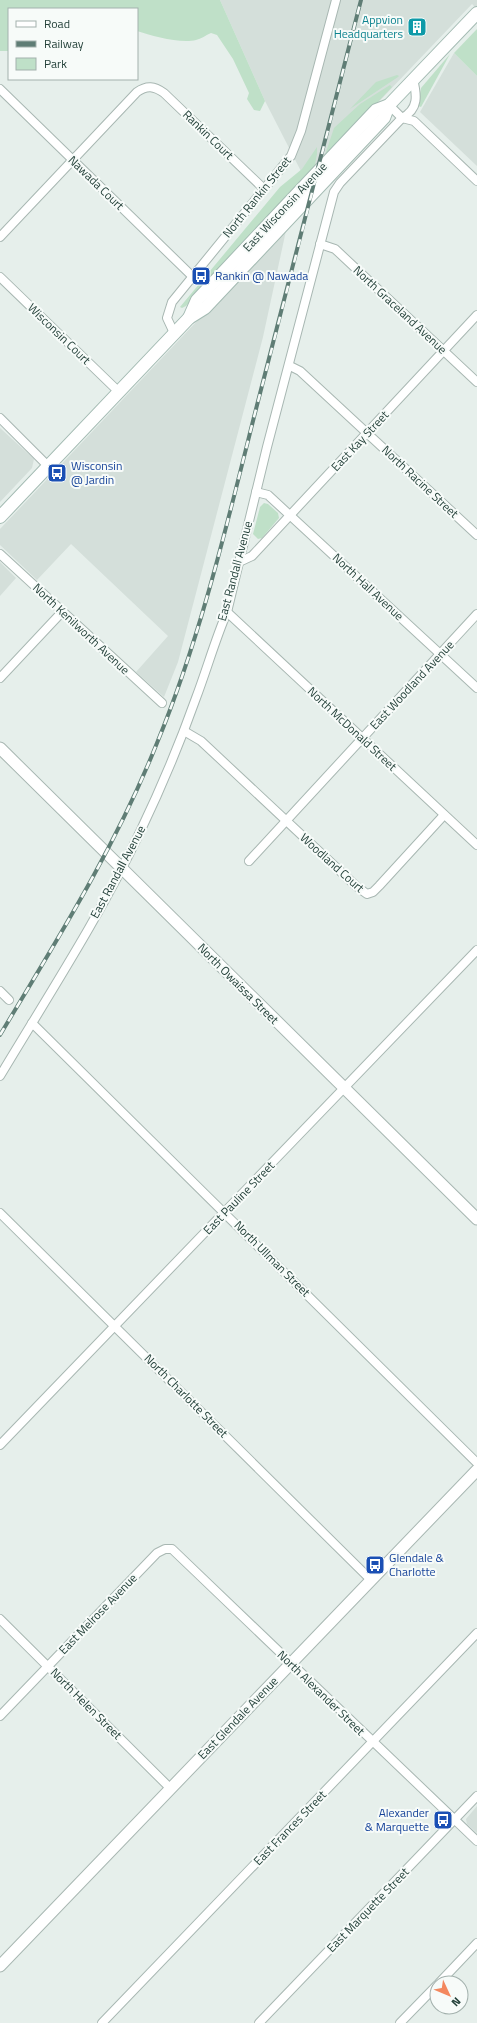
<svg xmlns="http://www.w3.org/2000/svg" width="477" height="2023" font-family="'Titillium Web',sans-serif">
  <rect width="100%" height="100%" fill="#e6efeb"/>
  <!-- built -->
  <g fill="#d4dfda">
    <polygon points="220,0 477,0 477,9 472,4 305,179 265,101"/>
    <polygon points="454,53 477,76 477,166 420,112"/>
    <polygon points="287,226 263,337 178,662 164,697 136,672 168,636 71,544 37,580 0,545 0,529"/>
    <polygon points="0,428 34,459 32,468 0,502"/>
    <polygon points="0,562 16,578 0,596"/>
    <polygon points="477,1806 477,1833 467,1824 466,1819"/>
  </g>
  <!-- green -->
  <g fill="#bfe0c8">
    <path d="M0 0H220L265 101 260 111 254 110 247 99 249 93 233 59 217 35 211 33C206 35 201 39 196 40 181 44 152 36 137 31V9H9V51H0Z"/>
    <polygon points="477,29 477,76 454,53"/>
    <polygon points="450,54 421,107 418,106 421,88"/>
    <polygon points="397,75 399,76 398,77 350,109 376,82"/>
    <polygon points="390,85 392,87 327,156 325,155 334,128 360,104"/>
    <polygon points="317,147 317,154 314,170 186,306 182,308 180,307 280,187 302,169"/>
    <polygon points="264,503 268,504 278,513 279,518 262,538 258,539 253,534 260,507"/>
  </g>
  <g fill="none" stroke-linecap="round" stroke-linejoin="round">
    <!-- minor casing -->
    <g stroke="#a8b7b2" stroke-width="10">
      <g id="minor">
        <polyline points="0,89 192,276"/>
        <polyline points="389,105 402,118 414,121 477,181"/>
        <path d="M0 237 137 92C147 85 154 86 164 93L264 189"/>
        <polyline points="320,244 335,249 477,382"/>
        <polyline points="0,277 119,392"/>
        <polyline points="174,333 167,318 172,302 291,156 301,131 336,0"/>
        <polyline points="290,366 300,371 477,535"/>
        <polyline points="0,418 48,466"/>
        <polyline points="256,492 268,495 477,688"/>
        <polyline points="0,554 162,703"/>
        <polyline points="239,562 252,556 477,315"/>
        <polyline points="227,612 477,845"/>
        <polyline points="0,678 62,612"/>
        <polyline points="184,731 201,741 356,886 367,894 373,892 379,886 444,815"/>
        <polyline points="249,861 477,614"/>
        <polyline points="0,991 9,1000"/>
        <polyline points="32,1023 477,1463"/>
        <path d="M0 1076C48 996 100 916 140 832 161 788 180 743 196 698 207 669 215 640 227 612L267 447 334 192 340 183 402 118C419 109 417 95 413 79"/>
        <polyline points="0,1213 371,1580"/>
        <polyline points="0,1445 477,950"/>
        <polyline points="0,1619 171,1789"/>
        <polyline points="0,1716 157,1553 165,1549 172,1549 477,1841"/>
        <polyline points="439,1983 477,1943"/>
        <polyline points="102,2023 477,1633"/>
        <polyline points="259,2023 477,1796"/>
        <polyline points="400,2023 437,1985"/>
      </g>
    </g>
    <!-- tertiary casing -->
    <g stroke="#a8b7b2" stroke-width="13">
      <g id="tertiary">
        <polyline points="0,748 477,1219"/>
        <polyline points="0,1966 477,1470"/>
      </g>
    </g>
    <!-- secondary casing -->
    <g stroke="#a4bbb3" stroke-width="14">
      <g id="secondary">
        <polyline points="189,318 197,300 376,110 389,105"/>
        <polyline points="0,517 189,318 205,308 384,118 389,105 477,13"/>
      </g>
    </g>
    <!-- minor -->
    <use href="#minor" stroke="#fff" stroke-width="8"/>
    <!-- tertiary -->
    <use href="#tertiary" stroke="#fff" stroke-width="11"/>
    <!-- secondary -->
    <use href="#secondary" stroke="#fff" stroke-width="12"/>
    <!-- rail casing -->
    <g stroke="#5f7d75" stroke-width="4">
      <path id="rail" d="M0 1035C57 940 116 846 157 743 201 636 227 524 255 413 291 276 326 138 361 0"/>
    </g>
    <!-- rail -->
    <use href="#rail" stroke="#f7fbf9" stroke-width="2.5" stroke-dasharray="8" stroke-linecap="butt"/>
  </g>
  <!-- icons -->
  <defs>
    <g id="building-square" transform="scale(1)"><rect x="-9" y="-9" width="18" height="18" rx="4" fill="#0f9aa8" stroke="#f7fbf9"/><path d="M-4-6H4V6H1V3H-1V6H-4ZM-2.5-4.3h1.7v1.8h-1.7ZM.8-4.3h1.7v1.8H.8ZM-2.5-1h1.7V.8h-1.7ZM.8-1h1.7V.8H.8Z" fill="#fff"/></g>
    <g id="bus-square" transform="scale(1)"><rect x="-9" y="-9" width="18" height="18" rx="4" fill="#1a4fb4" stroke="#f7fbf9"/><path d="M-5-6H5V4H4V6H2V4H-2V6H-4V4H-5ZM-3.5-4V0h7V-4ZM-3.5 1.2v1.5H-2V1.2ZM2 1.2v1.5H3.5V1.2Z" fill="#fff"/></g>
  </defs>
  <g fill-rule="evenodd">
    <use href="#building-square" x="417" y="27"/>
    <use href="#bus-square" x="201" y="276"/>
    <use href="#bus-square" x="57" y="473"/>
    <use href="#bus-square" x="375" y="1565"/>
    <use href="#bus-square" x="443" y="1820"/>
  </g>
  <g text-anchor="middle" stroke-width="4" stroke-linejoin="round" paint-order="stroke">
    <!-- culture labels -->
    <g font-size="12" fill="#0d838f" stroke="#f7fbf9" text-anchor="end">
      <text x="403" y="24">Appvion<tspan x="403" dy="14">Headquarters</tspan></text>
    </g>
    <!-- street labels -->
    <g font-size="12" fill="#24413a" stroke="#f7fbf9">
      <text transform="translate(208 135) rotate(44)" y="4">Rankin Court</text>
      <text transform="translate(96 183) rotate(44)" y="4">Nawada Court</text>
      <text transform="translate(257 197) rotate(-51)" y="4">North Rankin Street</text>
      <text transform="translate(285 207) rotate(-47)" y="4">East Wisconsin Avenue</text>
      <text transform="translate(400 310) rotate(43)" y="4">North Graceland Avenue</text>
      <text transform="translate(59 334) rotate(44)" y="4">Wisconsin Court</text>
      <text transform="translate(360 441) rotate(-47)" y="4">East Kay Street</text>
      <text transform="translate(420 482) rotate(43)" y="4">North Racine Street</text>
      <text transform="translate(235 571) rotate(-75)" y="4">East Randall Avenue</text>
      <text transform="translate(368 587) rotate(43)" y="4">North Hall Avenue</text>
      <text transform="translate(81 629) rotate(43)" y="4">North Kenilworth Avenue</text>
      <text transform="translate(412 685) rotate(-47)" y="4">East Woodland Avenue</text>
      <text transform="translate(352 729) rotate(43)" y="4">North McDonald Street</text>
      <text transform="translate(332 863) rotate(42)" y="4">Woodland Court</text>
      <text transform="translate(118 872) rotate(-62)" y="4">East Randall Avenue</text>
      <text transform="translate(238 984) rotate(45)" y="4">North Owaissa Street</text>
      <text transform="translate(239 1198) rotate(-46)" y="4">East Pauline Street</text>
      <text transform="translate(272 1259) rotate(45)" y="4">North Ullman Street</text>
      <text transform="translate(186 1396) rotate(45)" y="4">North Charlotte Street</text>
      <text transform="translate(98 1614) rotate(-46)" y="4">East Melrose Avenue</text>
      <text transform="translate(321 1693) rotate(44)" y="4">North Alexander Street</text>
      <text transform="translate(86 1704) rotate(45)" y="4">North Helen Street</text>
      <text transform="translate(238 1718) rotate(-46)" y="4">East Glendale Avenue</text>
      <text transform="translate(290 1828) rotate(-46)" y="4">East Frances Street</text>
      <text transform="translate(368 1910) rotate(-46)" y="4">East Marquette Street</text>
    </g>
    <!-- transit labels -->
    <g font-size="12" fill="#164399" stroke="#f7fbf9" text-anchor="start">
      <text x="215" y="280">Rankin @ Nawada</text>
      <text x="71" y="470">Wisconsin<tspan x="71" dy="14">@ Jardin</tspan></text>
      <text x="389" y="1562">Glendale &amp;<tspan x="389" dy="14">Charlotte</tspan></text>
      <text x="429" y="1817" text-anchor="end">Alexander<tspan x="429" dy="14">&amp; Marquette</tspan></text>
    </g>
  </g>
  <!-- legend -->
  <rect x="8" y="8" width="130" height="72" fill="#f7fbf9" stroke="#a3b1ad"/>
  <rect x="16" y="21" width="20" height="6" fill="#ffffff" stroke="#a3b1ad"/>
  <text x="44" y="28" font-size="12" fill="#24413a">Road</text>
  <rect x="16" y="41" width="20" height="6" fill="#5f7d75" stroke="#a3b1ad"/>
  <text x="44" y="48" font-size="12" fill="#24413a">Railway</text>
  <rect x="16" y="58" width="20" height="12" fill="#bfe0c8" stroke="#a3b1ad"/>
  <text x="44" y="68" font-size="12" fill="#24413a">Park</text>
  <!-- north arrow -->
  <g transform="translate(449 1995) rotate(134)"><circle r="19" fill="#f7fbf9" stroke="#a3b1ad"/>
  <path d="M0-3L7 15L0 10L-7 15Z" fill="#f3885f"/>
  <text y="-6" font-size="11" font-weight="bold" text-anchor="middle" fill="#24413a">N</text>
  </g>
</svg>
